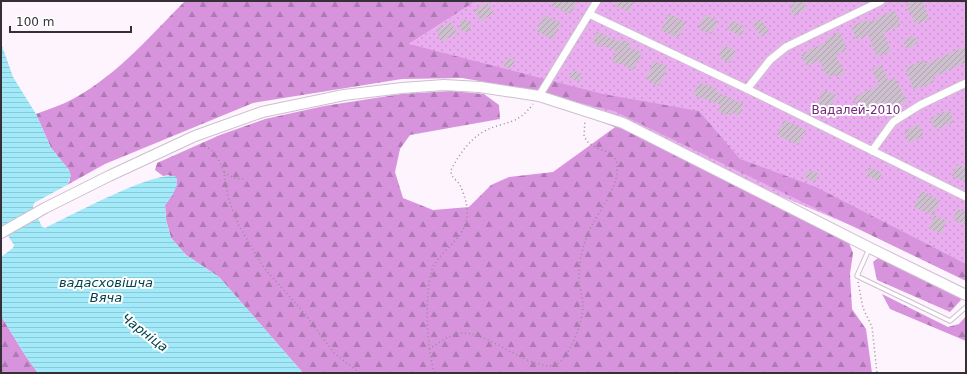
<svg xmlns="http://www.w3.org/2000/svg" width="967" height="374" font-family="'DejaVu Sans',sans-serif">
  <defs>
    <pattern id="grass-dots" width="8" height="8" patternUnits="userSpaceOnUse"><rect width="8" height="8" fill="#eaaef0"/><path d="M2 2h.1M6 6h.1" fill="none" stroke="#c996ce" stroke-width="1.8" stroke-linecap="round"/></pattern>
    <pattern id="forest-firs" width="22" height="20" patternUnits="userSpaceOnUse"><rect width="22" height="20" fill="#d794dd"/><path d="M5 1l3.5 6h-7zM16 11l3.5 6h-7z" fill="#af79b4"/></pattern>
    <pattern id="water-rules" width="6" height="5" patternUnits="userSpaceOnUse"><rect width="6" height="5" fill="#a2eaf9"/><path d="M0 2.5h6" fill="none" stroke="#8cc9d6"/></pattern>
    <pattern id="building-hatch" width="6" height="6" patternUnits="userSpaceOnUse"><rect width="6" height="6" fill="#cdbfce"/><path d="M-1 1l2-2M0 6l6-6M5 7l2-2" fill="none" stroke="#b1a4b2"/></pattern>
  </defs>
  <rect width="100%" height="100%" fill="#fdf4fe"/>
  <!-- grass -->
  <polygon fill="url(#grass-dots)" points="476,1 966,1 966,273 539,96 409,44"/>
  <!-- forest -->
  <g fill="url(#forest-firs)">
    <path d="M185 1H476L409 44 603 94 699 111 740 159 816 187 966 264V281L614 111 502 85 462 78 402 79 253 103 105 164 67 185 70 180 69 170 51 148 36 114C46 110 56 107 65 103 113 80 148 38 185 1Z"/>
    <polygon points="451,91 484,94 499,105 500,119 410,135 400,149 395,172 403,198 433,210 469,207 491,185 509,177 553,172 618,125 849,243 853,253 850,274 852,309 866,329 872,373 303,373 219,277 186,255 171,238 166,220 165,205 173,194 169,175 163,176 155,170 157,163 220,135 265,119 324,106 401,94"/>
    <polygon points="879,257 957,294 961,300 950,312 877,280 873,262"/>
    <polygon points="882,294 948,327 959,324 966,316 966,341 890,309"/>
    <polygon points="1,316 25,355 38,373 1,373"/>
  </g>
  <!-- water -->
  <path fill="url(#water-rules)" d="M1 43 13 77 36 114 51 148 69 170 71 176 67 185 34 203 33 207 42 227 45 228C70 216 151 172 175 176L177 179V185L173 194 165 205 166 220 171 238 186 255 219 277 303 373H38L25 355 1 316V257L13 248 14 245 1 225Z"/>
  <!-- building -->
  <g fill="url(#building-hatch)">
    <polygon points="554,1 577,1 571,14 552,6"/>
    <polygon points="617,1 634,1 629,12 615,6"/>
    <polygon points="799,1 803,1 807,8 794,16 789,7"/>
    <polygon points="913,1 922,1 930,19 916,25 906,5"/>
    <polygon points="487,2 494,13 481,21 474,11"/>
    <polygon points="894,10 901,25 884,33 891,51 877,57 868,35 857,40 851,27 866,19 868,23"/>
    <polygon points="669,14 686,22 678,38 661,30"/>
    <polygon points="544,15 561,23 553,39 536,31"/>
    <polygon points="705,15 718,21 711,34 698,28"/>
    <polygon points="463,19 472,23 468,33 458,29"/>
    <polygon points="760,19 770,31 762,37 752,25"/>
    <polygon points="732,20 745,27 741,36 727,29"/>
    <polygon points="451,22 457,33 441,42 436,30"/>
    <polygon points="597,32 620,42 621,39 632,44 630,48 642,52 634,70 612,61 616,51 603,45 602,47 592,43"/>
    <polygon points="840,32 847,50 836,55 845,73 837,77 835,74 827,77 819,61 806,66 801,54 827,42 825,39"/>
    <polygon points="914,35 918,43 907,49 903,41"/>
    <polygon points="724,45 736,51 730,63 718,57"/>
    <polygon points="966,46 966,62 932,78 934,82 914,90 905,68 924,60 926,64"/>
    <polygon points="508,57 515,61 510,69 503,65"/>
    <polygon points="654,61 668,67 659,86 646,79"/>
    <polygon points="881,65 889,81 895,78 907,101 870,118 862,101 856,104 853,98 879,85 872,69"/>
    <polygon points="573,70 582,74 579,82 569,77"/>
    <polygon points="699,83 702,84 703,83 717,89 716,92 744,104 739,116 730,112 729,116 718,111 721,105 693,95"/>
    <polygon points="823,90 836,95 830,109 817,105"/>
    <polygon points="949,110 954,122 936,130 930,118"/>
    <polygon points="784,120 806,130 798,145 777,135"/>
    <polygon points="918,124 924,135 910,143 904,132"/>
    <polygon points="957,164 966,168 966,183 952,176"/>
    <polygon points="869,167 882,172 879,181 866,176"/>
    <polygon points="807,171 811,173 812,171 819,174 815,182 804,177"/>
    <polygon points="921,191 940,200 933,215 914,207"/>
    <polygon points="957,209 966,212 966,224 953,220"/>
    <polygon points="935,215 947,221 941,234 928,228"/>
  </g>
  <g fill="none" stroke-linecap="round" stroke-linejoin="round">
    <!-- lane casing -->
    <g stroke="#cdbfcf" stroke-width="5.5">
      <polyline id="lane" points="869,249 857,276 950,321 966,307"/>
    </g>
    <!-- street casing -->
    <g stroke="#cdbfcf" stroke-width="9">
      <g id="street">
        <polyline points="589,14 747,89 966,197"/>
        <polyline points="747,89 770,60 786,47 881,1"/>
        <polyline points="539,96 597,1"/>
        <polyline points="872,151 893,122 920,105 966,83"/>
      </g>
    </g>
    <!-- secondary casing -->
    <g stroke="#cdbfcf" stroke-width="12">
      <polyline id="secondary" points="1,233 45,208 109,176 195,136 262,112 344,95 402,88 444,85 480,87 539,96 623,123 870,248 966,295"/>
    </g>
    <!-- path -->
    <g stroke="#938c94" stroke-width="1.5" stroke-dasharray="1 3" stroke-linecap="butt">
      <polyline points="202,143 212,151 218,159 224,172 228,197 238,224 264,268 301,309 335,354 360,373"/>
      <polyline points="224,172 234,178 244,179"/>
      <polyline points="858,282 863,308 872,327 877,373"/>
      <path d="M429 349C439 343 450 334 462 333 487 331 532 372 555 365 569 360 583 321 583 307 583 297 579 287 579 277 578 272 580 267 580 262 582 249 586 237 592 225 601 208 620 185 617 164 615 152 601 151 592 145 588 143 586 140 584 136L585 120"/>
      <polyline points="1,366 4,373"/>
      <path d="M434 373C428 347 426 321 428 294 429 285 429 276 433 267 443 248 466 238 467 215 468 205 464 194 460 185 457 180 450 177 451 170 458 156 469 140 483 132 504 120 516 127 533 104"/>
    </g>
    <!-- lane -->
    <use href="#lane" stroke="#fff" stroke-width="3.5"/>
    <!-- street -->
    <use href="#street" stroke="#fff" stroke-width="7"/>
    <!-- secondary -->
    <use href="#secondary" stroke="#fff" stroke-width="10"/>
  </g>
  <g text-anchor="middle" stroke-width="4" stroke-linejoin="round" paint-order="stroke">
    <!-- park labels -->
    <g font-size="12" fill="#75277e" stroke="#fff">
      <text x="856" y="114">Вадалей-2010</text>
    </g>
    <!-- water labels -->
    <g font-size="13" font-style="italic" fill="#00434e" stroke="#fff">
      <text x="106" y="287">вадасховішча<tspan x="106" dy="15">Вяча</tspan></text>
      <text transform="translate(145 332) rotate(37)" y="5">Чарніца</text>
    </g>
  </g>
  <!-- border -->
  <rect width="967" height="374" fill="none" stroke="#353036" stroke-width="4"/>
  <!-- scale -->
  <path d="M10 26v6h121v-6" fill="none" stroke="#353036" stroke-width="2"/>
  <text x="16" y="26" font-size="12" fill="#353036" stroke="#ffffff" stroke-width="3" paint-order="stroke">100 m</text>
</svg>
